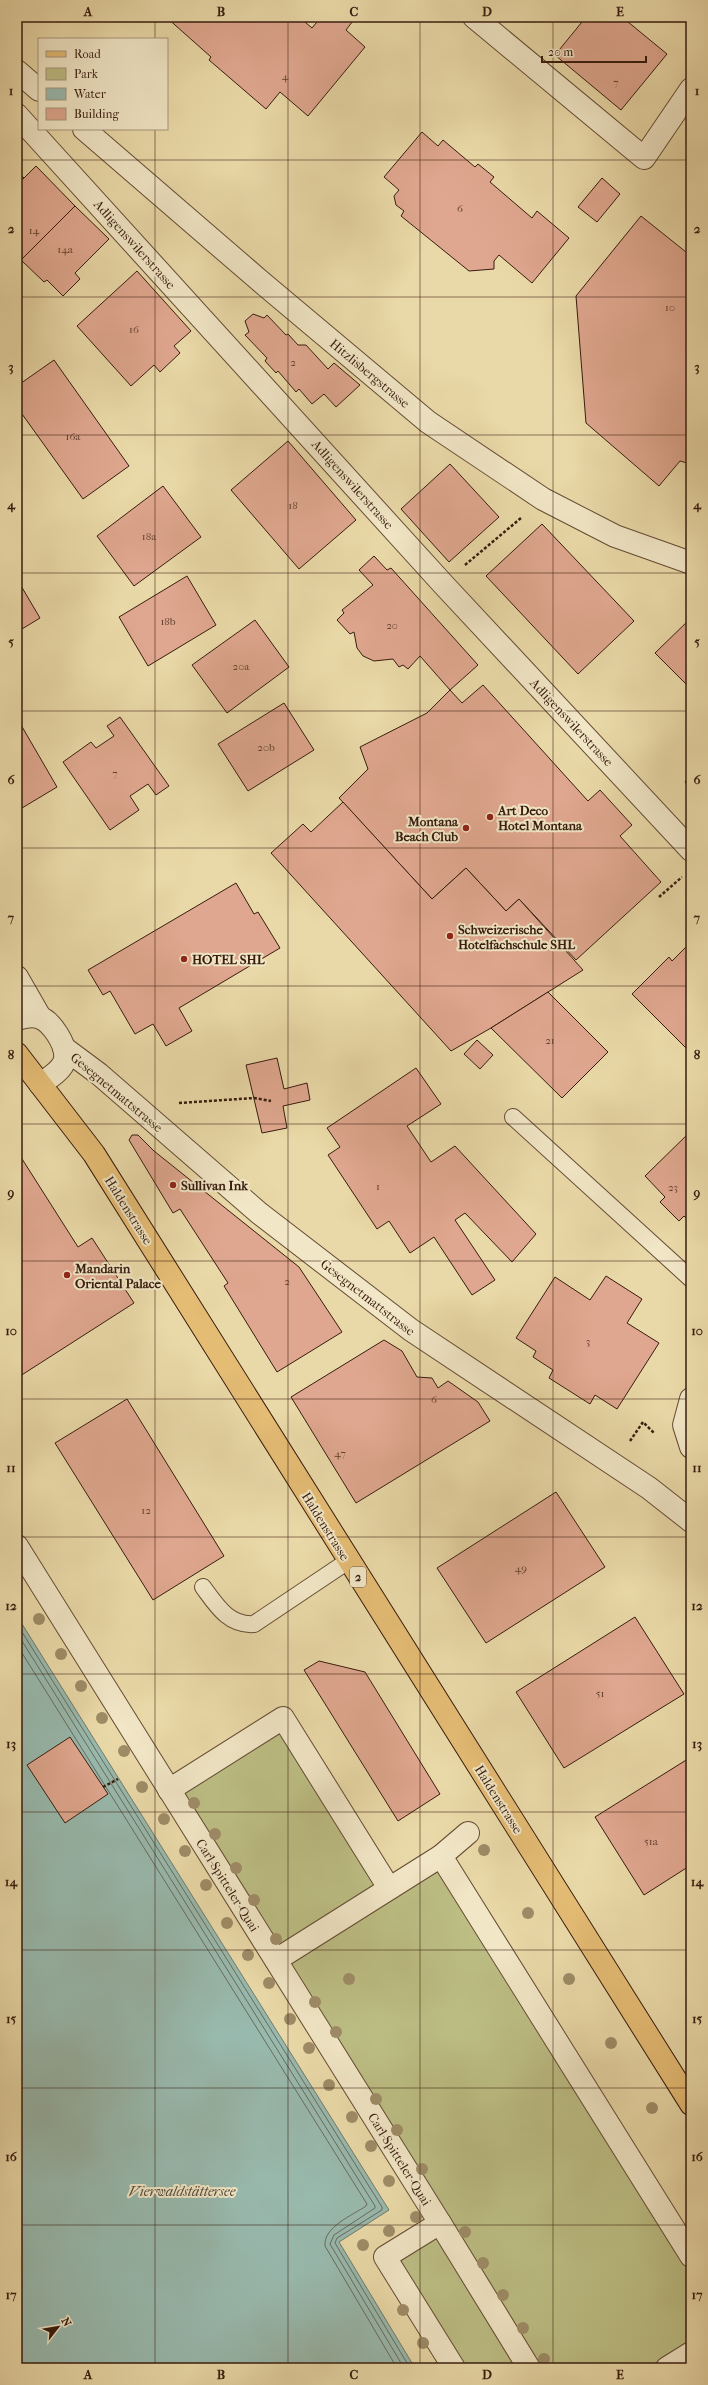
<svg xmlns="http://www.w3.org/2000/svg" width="708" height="2385" font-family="'IM FELL French Canon',serif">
  <rect width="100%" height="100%" fill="#ead9a8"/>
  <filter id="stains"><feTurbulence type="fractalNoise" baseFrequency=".005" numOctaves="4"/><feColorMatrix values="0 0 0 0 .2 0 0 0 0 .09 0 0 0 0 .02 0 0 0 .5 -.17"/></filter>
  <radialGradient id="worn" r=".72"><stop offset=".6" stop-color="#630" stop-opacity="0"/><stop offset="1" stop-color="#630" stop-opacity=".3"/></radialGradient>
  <!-- green -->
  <polygon fill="#bcbe84" stroke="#7a6d49" points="283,1718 389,1888 441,1856 691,2256 691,2353 667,2368 454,2368 385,2257 440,2223 169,1790"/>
  <!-- water -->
  <polygon fill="#98b9ad" stroke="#717a6d" points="17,1616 389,2210 339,2242 415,2368 17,2368"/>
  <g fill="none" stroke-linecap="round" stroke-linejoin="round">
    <!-- shore -->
    <g stroke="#686a5e" stroke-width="1">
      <polyline points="17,1624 382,2207 382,2210 337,2238 335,2243 410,2368"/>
      <polyline points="17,1633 375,2206 375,2208 334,2235 330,2244 404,2368"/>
      <path d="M17 1645 367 2204 366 2206C353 2215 323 2227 325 2246L397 2368"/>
    </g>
  </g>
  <!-- building -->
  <g fill="#dfa78f" stroke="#371c0e">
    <polygon points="166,17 299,17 312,28 321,17 356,17 346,30 365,47 308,116 280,92 266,109 209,60 211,57"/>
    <polygon points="586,17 622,17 667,54 621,110 555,55"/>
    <polygon points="422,132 438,146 443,140 475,167 478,164 494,177 490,182 532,218 537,211 569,238 532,283 499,255 494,261 494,269 469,271 401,216 404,211 396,205 394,196 399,190 384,177"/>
    <polygon points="36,166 75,206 21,260 17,255 17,185"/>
    <polygon points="17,172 24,178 17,185"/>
    <polygon points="602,178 620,194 597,222 578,207"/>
    <polygon points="75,206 109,239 75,273 80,279 63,296 47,280 44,282 21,260"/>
    <polygon points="641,216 691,256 691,464 680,461 659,486 586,423 576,296"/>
    <polygon points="137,271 191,331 174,346 180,353 160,372 154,365 131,386 77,326"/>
    <polygon points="253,314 264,318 267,315 286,335 288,334 298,345 306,345 328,369 334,363 360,385 336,407 324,394 312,404 299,389 296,392 278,371 276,373 265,361 267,358 245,335 249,332 245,321"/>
    <polygon points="54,360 129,466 83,499 17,407 17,386"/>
    <polygon points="288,441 356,520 299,569 231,490"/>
    <polygon points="450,464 499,517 449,562 401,509"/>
    <polygon points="163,486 201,537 134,586 97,536"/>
    <polygon points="542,524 634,621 578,674 486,576"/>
    <polygon points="374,556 387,570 391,568 478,665 450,690 420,656 408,669 403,665 399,667 393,659 374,661 363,656 357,648 354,632 350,634 337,620 344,613 342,610 373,585 359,570"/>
    <polygon points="187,576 216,625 148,666 119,617"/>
    <polygon points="17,579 40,618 17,632"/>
    <polygon points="691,618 691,689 655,653"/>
    <polygon points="255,620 289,667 227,713 192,665"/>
    <polygon points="483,685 588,801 600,790 632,825 620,836 661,882 576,960 519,899 506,911 466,868 432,899 339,798 368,769 360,747 427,713 450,690 462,703"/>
    <polygon points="284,703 314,750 248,791 218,744"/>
    <polygon points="120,717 169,786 156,795 148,784 130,796 139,810 110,830 63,762 91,742 96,748 114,736 107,726"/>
    <polygon points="17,718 57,787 17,811"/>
    <polygon points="691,774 691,789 685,782"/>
    <polygon points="343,802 432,899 466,868 506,911 519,899 583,970 491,1028 451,1051 271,853 303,824 311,832"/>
    <polygon points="236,883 254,914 258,912 280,948 179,1008 192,1031 166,1046 153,1024 135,1034 110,991 103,995 88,970"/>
    <polygon points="691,942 691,1053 632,994 669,957 672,961"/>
    <polygon points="548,992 608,1052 562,1098 491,1028"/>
    <polygon points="477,1040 493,1055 480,1069 464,1054"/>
    <polygon points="277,1058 284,1089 307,1083 310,1100 283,1106 287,1128 262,1133 246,1065"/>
    <polygon points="416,1068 441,1104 407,1126 431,1162 455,1146 536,1234 512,1262 465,1213 455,1220 495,1280 472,1295 434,1237 410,1253 389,1221 377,1229 328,1155 340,1147 327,1128"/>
    <polygon points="691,1131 691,1223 684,1216 679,1221 660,1202 665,1197 645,1176"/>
    <polygon points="132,1135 138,1135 154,1151 299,1267 342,1332 277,1372 224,1286 228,1283 180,1209 173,1213 129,1140"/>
    <polygon points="17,1151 78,1247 92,1238 134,1303 17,1378"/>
    <polygon points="606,1276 642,1299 627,1323 659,1343 617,1409 595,1395 590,1404 549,1378 553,1370 533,1357 536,1351 516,1338 555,1277 590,1300"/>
    <polygon points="384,1340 402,1351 417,1377 432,1378 438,1388 448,1381 478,1402 490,1421 356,1503 291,1397"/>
    <polygon points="127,1399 224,1556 153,1600 55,1443"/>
    <polygon points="556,1492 605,1567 486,1643 437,1568"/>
    <polygon points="635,1617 684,1694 564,1768 516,1692"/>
    <polygon points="319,1661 365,1672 440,1794 398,1821 304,1670"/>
    <polygon points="70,1737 108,1794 65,1823 27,1765"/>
    <polygon points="691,1757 691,1865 644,1895 595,1817"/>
  </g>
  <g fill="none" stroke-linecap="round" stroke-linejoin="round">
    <!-- lane casing -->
    <g stroke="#644b34" stroke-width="18">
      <g id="lane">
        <polyline points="513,1117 691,1279"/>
        <path d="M203 1587C217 1606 229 1626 254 1624L348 1561"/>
      </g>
    </g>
    <!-- street casing -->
    <g stroke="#644b34" stroke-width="24">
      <g id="street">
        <polyline points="474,17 644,158 691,89"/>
        <polyline points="17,71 39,90"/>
        <polyline points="17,115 443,584 691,850"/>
        <polyline points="84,129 259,280 428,422 543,499 615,536 691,563"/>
        <polyline points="17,977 40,1017"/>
        <path d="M17 1019C24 1017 30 1015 38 1017 51 1020 67 1045 65 1059 63 1070 48 1079 40 1084"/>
        <polyline points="64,1048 99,1074 259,1213 411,1330 649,1488 691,1521"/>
        <polyline points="691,1399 684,1425 691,1447"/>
        <polyline points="17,1546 440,2223 385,2257 454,2368"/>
        <polyline points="169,1790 283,1718 389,1888"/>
        <polyline points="441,1856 691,2256"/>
        <polyline points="276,1960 441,1856 468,1833"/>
        <polyline points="440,2223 529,2368"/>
        <polyline points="667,2368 691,2353"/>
      </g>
    </g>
    <!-- primary casing -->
    <g stroke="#371c0e" stroke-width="24">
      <polyline id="primary" points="17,1054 94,1154 691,2104"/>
    </g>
    <!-- path -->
    <g stroke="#371c0e" stroke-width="2.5" stroke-dasharray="3 2" stroke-linecap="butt">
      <polyline points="465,565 521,518"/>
      <polyline points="659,897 682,877"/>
      <polyline points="179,1103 254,1098 271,1101"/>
      <polyline points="630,1441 643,1422 655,1434"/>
      <polyline points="103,1787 118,1779"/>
    </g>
    <!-- lane -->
    <use href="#lane" stroke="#f1e6c6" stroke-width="16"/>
    <!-- street -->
    <use href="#street" stroke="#f1e6c6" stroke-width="22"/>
    <!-- primary -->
    <use href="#primary" stroke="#e5bc74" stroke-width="22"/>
  </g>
  <!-- trees -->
  <g fill="#9e8c67">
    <circle cx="39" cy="1619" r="6"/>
    <circle cx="61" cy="1654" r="6"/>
    <circle cx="81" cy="1686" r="6"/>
    <circle cx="102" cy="1718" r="6"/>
    <circle cx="124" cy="1751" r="6"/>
    <circle cx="142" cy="1787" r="6"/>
    <circle cx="194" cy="1803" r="6"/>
    <circle cx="164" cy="1819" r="6"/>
    <circle cx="215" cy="1834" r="6"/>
    <circle cx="484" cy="1850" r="6"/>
    <circle cx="185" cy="1851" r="6"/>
    <circle cx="236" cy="1868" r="6"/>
    <circle cx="206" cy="1885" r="6"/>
    <circle cx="254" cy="1900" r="6"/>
    <circle cx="528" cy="1913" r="6"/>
    <circle cx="227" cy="1923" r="6"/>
    <circle cx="276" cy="1939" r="6"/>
    <circle cx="248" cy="1955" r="6"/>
    <circle cx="349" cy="1979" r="6"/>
    <circle cx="569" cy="1979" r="6"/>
    <circle cx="269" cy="1983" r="6"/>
    <circle cx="315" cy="2002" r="6"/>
    <circle cx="290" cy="2019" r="6"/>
    <circle cx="336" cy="2032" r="6"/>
    <circle cx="611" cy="2043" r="6"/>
    <circle cx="309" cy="2048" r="6"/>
    <circle cx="329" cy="2085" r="6"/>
    <circle cx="376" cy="2099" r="6"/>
    <circle cx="652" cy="2108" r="6"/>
    <circle cx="352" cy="2117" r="6"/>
    <circle cx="397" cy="2130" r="6"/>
    <circle cx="371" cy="2146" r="6"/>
    <circle cx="422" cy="2169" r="6"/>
    <circle cx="389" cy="2181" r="6"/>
    <circle cx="416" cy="2217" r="6"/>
    <circle cx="389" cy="2231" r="6"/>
    <circle cx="465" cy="2232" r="6"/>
    <circle cx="363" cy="2245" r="6"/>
    <circle cx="483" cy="2263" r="6"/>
    <circle cx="503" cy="2295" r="6"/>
    <circle cx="403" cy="2310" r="6"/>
    <circle cx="523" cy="2328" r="6"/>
    <circle cx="423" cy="2343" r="6"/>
    <circle cx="544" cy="2359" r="6"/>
  </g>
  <!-- grid -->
  <path fill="none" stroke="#371c0e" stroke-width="1" stroke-opacity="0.55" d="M155 17V39M288 17V2368M420 17V2368M553 17V2368M155 129V2368M17 160H691M17 297H691M17 435H691M17 573H691M17 711H691M17 848H691M17 986H691M17 1124H691M17 1261H691M17 1399H691M17 1537H691M17 1674H691M17 1812H691M17 1950H691M17 2088H691M17 2225H691"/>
  <!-- markers -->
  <g fill="#8f2418" stroke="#f1e6c6" stroke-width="1.5">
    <circle cx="490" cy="817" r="4"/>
    <circle cx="466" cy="828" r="4"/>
    <circle cx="450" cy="936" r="4"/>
    <circle cx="184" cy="959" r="4"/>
    <circle cx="173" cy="1185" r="4"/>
    <circle cx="67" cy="1275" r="4"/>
  </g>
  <g text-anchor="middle" stroke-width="4" stroke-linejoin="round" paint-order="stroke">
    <!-- number labels -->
    <g font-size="11" fill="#613f2e">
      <text x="285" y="80">4</text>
      <text x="616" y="86">7</text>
      <text x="460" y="212">6</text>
      <text x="34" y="234">14</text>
      <text x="65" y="253">14a</text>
      <text x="670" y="311">10</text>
      <text x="134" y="333">16</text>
      <text x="293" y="366">2</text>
      <text x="73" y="440">16a</text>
      <text x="293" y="509">18</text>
      <text x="149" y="540">18a</text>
      <text x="168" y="625">18b</text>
      <text x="392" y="629">20</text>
      <text x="241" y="670">20a</text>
      <text x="266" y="751">20b</text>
      <text x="115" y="777">7</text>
      <text x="550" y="1044">21</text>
      <text x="378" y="1190">1</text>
      <text x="673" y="1191">23</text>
      <text x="287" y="1285">2</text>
      <text x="588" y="1345">3</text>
      <text x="434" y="1403">6</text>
      <text x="340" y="1457">47</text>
      <text x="146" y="1514">12</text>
      <text x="521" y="1572">49</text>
      <text x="600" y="1697">51</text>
      <text x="651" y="1845">51a</text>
    </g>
    <!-- shield labels -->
    <rect fill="#f1e6c6" stroke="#6f5945" stroke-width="1" x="350" y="1567" width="16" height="20" rx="3"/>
    <g font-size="12" font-weight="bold" fill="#371c0e">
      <text x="358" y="1581">2</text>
    </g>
    <!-- street labels -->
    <g font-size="13" fill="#371c0e" stroke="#f1e6c6">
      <text transform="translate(135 244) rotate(48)" y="5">Adligenswilerstrasse</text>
      <text transform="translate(370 373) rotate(40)" y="5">Hitzlisbergstrasse</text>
      <text transform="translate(353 484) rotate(48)" y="5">Adligenswilerstrasse</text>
      <text transform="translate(572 722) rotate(47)" y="5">Adligenswilerstrasse</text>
      <text transform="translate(117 1092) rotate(40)" y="5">Gesegnetmattstrasse</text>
      <text transform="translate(129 1210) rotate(58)" y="5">Haldenstrasse</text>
      <text transform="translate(368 1297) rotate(38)" y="5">Gesegnetmattstrasse</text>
      <text transform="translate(326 1526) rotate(58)" y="5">Haldenstrasse</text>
      <text transform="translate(499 1799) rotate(58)" y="5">Haldenstrasse</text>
      <text transform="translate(228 1885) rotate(58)" y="5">Carl-Spitteler-Quai</text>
      <text transform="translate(400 2159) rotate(58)" y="5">Carl-Spitteler-Quai</text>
    </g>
    <!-- poi labels -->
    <g font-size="13" font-weight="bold" fill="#371c0e" stroke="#f1e6c6" text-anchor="start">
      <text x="498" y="815">Art Deco<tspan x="498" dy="15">Hotel Montana</tspan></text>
      <text x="458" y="826" text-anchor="end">Montana<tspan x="458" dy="15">Beach Club</tspan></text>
      <text x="458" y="934">Schweizerische<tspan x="458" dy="15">Hotelfachschule SHL</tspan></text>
      <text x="192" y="964">HOTEL SHL</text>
      <text x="181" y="1190">Sullivan Ink</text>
      <text x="75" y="1273">Mandarin<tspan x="75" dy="15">Oriental Palace</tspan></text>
    </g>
    <!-- water labels -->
    <g font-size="14" font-style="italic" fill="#544b3e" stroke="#f1e6c6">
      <text x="182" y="2196">Vierwaldstättersee</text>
    </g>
  </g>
  <!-- margin -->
  <rect width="708" height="2385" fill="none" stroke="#ead9a8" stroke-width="44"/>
  <!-- legend -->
  <rect x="38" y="38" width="130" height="92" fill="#f1e6c6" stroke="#a7957c"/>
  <rect x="46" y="51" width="20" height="6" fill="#e5bc74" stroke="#a7957c"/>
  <text x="74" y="58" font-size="12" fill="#371c0e">Road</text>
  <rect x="46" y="68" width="20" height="12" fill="#bcbe84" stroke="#a7957c"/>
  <text x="74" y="78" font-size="12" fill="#371c0e">Park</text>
  <rect x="46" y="88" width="20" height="12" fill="#98b9ad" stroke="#a7957c"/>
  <text x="74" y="98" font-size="12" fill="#371c0e">Water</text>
  <rect x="46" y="108" width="20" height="12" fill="#dfa78f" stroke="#a7957c"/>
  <text x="74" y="118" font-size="12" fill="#371c0e">Building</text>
  <!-- north arrow -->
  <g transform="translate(58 2327) rotate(59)" stroke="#f1e6c6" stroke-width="3" paint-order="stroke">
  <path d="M0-3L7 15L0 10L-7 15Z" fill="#371c0e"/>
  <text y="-6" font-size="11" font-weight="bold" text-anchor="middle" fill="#371c0e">N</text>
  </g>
  <!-- scale -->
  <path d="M542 56v6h104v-6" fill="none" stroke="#371c0e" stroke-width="2"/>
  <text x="548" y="56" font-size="12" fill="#371c0e" stroke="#f1e6c6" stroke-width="3" paint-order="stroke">20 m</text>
  <rect x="22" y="22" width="664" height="2341" fill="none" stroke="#371c0e" stroke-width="1.5"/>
  <g font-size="13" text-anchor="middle" font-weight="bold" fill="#371c0e">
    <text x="88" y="16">A</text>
    <text x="221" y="16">B</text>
    <text x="354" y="16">C</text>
    <text x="487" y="16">D</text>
    <text x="620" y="16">E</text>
    <text x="11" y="95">1</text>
    <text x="697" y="95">1</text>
    <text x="11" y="233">2</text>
    <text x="697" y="233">2</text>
    <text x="11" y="371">3</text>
    <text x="697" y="371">3</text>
    <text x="11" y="509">4</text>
    <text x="697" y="509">4</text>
    <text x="11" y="646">5</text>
    <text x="697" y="646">5</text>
    <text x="11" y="784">6</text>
    <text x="697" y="784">6</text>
    <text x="11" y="922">7</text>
    <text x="697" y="922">7</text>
    <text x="11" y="1059">8</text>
    <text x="697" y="1059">8</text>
    <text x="11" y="1197">9</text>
    <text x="697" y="1197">9</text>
    <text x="11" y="1335">10</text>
    <text x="697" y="1335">10</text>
    <text x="11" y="1472">11</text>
    <text x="697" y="1472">11</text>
    <text x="11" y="1610">12</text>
    <text x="697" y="1610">12</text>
    <text x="11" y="1748">13</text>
    <text x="697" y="1748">13</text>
    <text x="11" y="1886">14</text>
    <text x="697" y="1886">14</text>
    <text x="11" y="2023">15</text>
    <text x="697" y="2023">15</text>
    <text x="11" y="2161">16</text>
    <text x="697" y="2161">16</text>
    <text x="11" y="2299">17</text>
    <text x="697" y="2299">17</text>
    <text x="88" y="2379">A</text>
    <text x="221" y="2379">B</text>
    <text x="354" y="2379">C</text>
    <text x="487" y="2379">D</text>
    <text x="620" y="2379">E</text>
  </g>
  <rect width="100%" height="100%" filter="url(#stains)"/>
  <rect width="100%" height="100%" fill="url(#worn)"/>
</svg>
